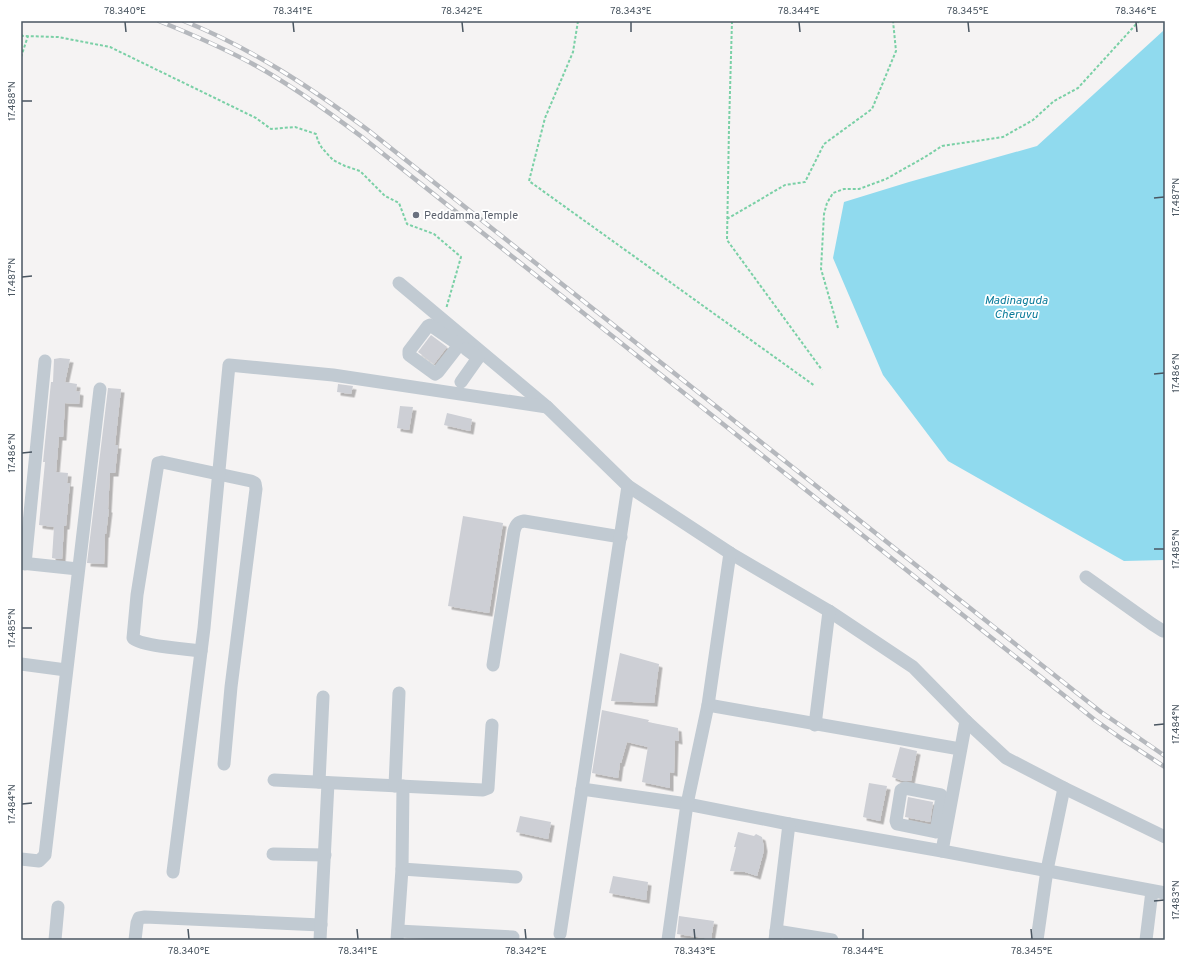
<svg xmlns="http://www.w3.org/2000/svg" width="1186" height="961" font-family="Overpass,sans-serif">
  <defs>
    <filter id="shadow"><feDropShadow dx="3.5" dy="3.5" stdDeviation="0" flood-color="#0004"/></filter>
  </defs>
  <rect width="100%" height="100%" fill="#f5f3f3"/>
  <!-- water -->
  <polygon fill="#90daee" points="1164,21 1165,560 1124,561 948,461 883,375 833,258 844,202 909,182 1037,146 1163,31"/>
  <!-- building -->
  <g fill="#cdcfd5" filter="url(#shadow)">
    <polygon points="431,335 447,347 434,364 418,352"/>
    <polygon points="60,358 70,359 65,382 77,384 76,391 80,392 79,404 65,403 63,437 59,437 56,472 68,473 67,483 70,483 66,526 64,526 62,559 57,559 52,558 54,527 39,525 45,462 43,462 51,382 53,382 54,359"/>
    <polygon points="338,384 353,386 351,394 337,392"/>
    <polygon points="108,388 121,389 115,445 118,445 115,473 110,473 108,509 109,509 106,534 105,534 104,564 87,563"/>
    <polygon points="400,406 413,407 409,430 397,428"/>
    <polygon points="447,413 472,419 470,431 444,425"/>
    <polygon points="463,516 503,523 489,613 448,606"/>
    <polygon points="620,653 659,664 654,703 611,701"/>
    <polygon points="602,710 649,720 648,722 678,728 679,741 675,740 674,773 670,772 670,788 642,782 648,747 627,742 621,763 620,763 618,778 592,773"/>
    <polygon points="900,747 917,751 911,781 903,781 892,777"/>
    <polygon points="869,783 887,786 880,821 863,817"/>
    <polygon points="908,797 933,802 930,822 905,817"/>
    <polygon points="520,816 551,822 548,839 516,832"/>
    <polygon points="738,832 754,836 756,834 762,837 764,848 763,854 757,876 745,872 730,871 736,847 734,847"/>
    <polygon points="613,876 648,882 646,900 609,893"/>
    <polygon points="679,916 714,921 711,939 677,934"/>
  </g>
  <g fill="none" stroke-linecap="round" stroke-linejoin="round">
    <!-- path -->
    <g stroke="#7ad0a6" stroke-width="2" stroke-dasharray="3 2" stroke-linecap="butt">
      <polyline points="578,21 573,52 545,118 529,181 815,386"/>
      <polyline points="732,21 729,127 727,240 822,370"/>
      <polyline points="21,35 23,36 58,37 110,47 256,118 271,129 295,127 316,134 318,141 322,148 333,160 345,166 360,171 385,196 399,203 407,224 434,234 461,257 446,309"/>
      <polyline points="21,57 28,36"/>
      <polyline points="727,219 785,185 805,182 824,144 872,109 896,51 893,21"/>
      <polyline points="838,328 821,269 824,214 827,203 833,193 844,189 859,189 886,179 925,157 942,146 1003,137 1033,120 1054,101 1078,88 1139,21"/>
    </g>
    <!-- minor -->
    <g stroke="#c1cad2" stroke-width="13">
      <polyline points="399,283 547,407 628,486 730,553 829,611 913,667 966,721 1006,758 1064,788 1165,837"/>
      <polygon points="430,325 459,345 438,372 435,374 409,355 409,351 428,326"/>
      <polyline points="461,382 478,358 466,349"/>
      <polyline points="21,563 78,569"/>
      <polyline points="25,564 45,361"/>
      <polyline points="1086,577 1152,624 1163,631 1165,631"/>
      <path d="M201 651C188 649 140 646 133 638L137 595 158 463 162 462 251 481 255 483 256 489 231 687 224 764"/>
      <polyline points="21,664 66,670"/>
      <path d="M493 665 514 531C516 524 518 522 524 521L621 537"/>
      <polyline points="708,705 960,749"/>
      <polyline points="815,725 829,611"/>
      <polyline points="274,780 483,790 488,788 492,725"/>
      <polyline points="319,782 323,697"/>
      <polyline points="395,786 399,693"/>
      <polygon points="905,788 941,795 942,797 936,832 897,824 896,821 901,790"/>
      <polyline points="582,789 687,804 789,824 942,851 1165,893"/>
      <polyline points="942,851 966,721"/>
      <polyline points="273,854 325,855"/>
      <polyline points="21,859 39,861 45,855 100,389"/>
      <polyline points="402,869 516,877"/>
      <polyline points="173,872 204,628 229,365 333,375 547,407"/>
      <polyline points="398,931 513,937"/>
      <polyline points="776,931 832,940"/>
      <polyline points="560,934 628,486"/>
      <polyline points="55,940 58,907"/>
      <polyline points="135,940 137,923 139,918 145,917 321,925"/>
      <polyline points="320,940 328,783"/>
      <polyline points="397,940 402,869 403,786"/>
      <polyline points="668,940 687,804 708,705 730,553"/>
      <polyline points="775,940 789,824"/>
      <polyline points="1037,940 1047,870 1064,788"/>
      <polyline points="1146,940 1152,891"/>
    </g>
    <!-- rail casing -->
    <g stroke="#b5b8bd" stroke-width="4.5">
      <g id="rail">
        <path d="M159 21C191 34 221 47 251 63 290 84 326 110 362 137L1095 720 1122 739 1165 767"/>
        <path d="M184 21C251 48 310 87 368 130L1101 712 1165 756"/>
      </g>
    </g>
    <!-- rail -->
    <use href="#rail" stroke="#fff" stroke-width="3" stroke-dasharray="9" stroke-linecap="butt"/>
  </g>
  <!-- ticks -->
  <path fill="none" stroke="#4a5661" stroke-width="1.5" d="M125 22 126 32M293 22 294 32M462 22 463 32M631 22V32M799 22 800 32M968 22 969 32M1136 22 1137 32M22 101H32M1154 198 1164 197M22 277 32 276M1154 374 1164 373M22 453 32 452M1154 549H1164M22 628H32M1154 725 1164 724M22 804 32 803M1154 901 1164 900M188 929 189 939M357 929 358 939M525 929 526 939M694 929 695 939M863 929V939M1031 929 1032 939"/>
  <!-- markers -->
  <circle fill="#6b7280" stroke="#fff" stroke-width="1.5" cx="416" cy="215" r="4"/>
  <g text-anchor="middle" stroke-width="3.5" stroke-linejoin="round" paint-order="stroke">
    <!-- worship labels -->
    <g font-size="11" fill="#5b616d" stroke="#fff" text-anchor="start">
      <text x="424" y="219">Peddamma Temple</text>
    </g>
    <!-- water labels -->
    <g font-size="12" font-style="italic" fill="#0c7c9b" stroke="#fff">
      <text x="1016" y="304">Madinaguda<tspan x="1016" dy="14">Cheruvu</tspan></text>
    </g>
  </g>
  <!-- border -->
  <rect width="1186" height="961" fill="none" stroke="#ffffff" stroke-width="44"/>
  <rect x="22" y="22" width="1142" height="917" fill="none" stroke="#4a5661" stroke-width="1.5"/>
  <g font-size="10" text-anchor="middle" fill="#4a5661">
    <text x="125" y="14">78.340°E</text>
    <text x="293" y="14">78.341°E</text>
    <text x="462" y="14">78.342°E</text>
    <text x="631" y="14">78.343°E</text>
    <text x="799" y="14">78.344°E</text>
    <text x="968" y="14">78.345°E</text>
    <text x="1136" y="14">78.346°E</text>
    <text transform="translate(11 101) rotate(-90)" y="4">17.488°N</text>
    <text transform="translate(1175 197) rotate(-90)" y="4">17.487°N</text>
    <text transform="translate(11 277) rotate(-90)" y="4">17.487°N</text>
    <text transform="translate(1175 373) rotate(-90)" y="4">17.486°N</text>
    <text transform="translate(11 453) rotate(-90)" y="4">17.486°N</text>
    <text transform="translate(1175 549) rotate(-90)" y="4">17.485°N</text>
    <text transform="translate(11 628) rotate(-90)" y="4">17.485°N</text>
    <text transform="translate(1175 724) rotate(-90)" y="4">17.484°N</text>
    <text transform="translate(11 804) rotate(-90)" y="4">17.484°N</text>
    <text transform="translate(1175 900) rotate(-90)" y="4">17.483°N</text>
    <text x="189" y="954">78.340°E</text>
    <text x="358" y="954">78.341°E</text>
    <text x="526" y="954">78.342°E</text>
    <text x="695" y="954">78.343°E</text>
    <text x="863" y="954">78.344°E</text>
    <text x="1032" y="954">78.345°E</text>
  </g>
</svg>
